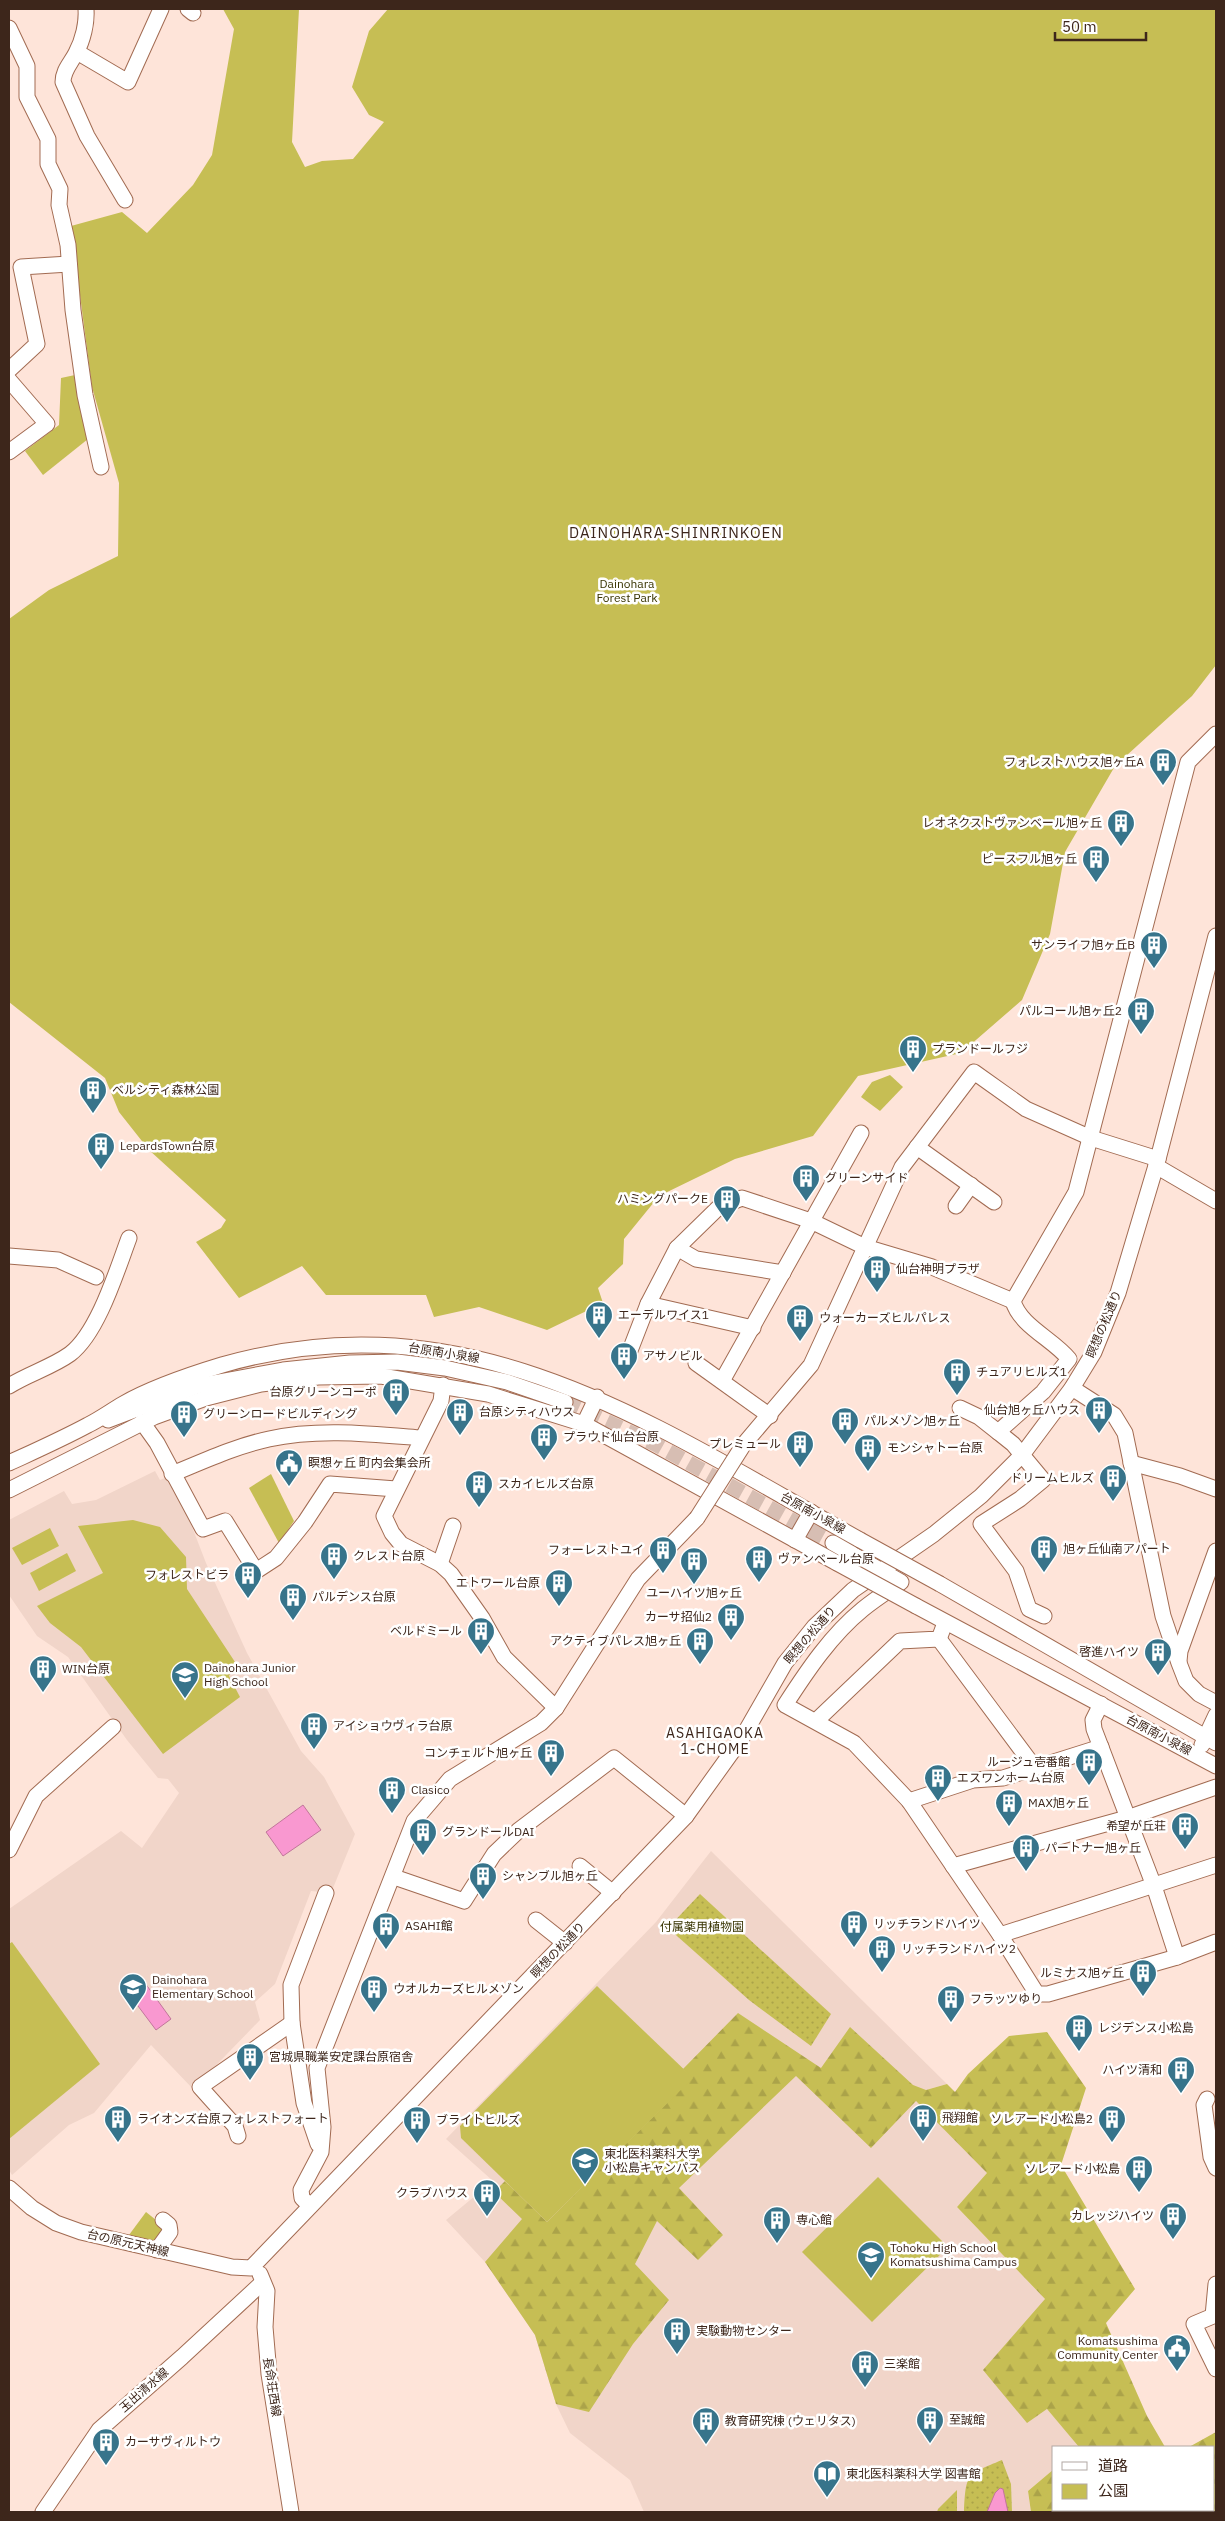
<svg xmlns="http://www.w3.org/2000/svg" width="1225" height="2521" font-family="'IBM Plex Sans','Noto Sans JP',sans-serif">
  <defs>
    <pattern id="grass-dots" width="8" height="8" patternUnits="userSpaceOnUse" patternTransform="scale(1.25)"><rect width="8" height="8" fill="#c6be54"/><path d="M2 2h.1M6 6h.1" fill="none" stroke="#aba349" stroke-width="1.8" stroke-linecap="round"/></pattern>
    <pattern id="forest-firs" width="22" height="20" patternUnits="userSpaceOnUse" patternTransform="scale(1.25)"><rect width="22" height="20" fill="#c6be54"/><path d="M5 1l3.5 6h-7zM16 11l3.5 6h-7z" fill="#aba349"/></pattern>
  </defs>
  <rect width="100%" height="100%" fill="#fee4d9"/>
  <!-- built -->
  <g fill="#f1d5c9">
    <polygon points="155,1471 160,1480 172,1475 206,1563 247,1653 301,1751 324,1777 355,1834 331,1893 311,1891 275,1984 255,2002 260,2020 193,2089 151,2045 94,2113 69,2125 12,2175 9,2170 9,1909 121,1831 142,1848 179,1793 168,1779 158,1778 127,1740 68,1657 37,1636 9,1595 9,1520 64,1491 72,1504 96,1500"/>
    <polygon points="711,1851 947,2084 926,2090 916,2101 988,2173 957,2207 1045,2299 1027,2422 1047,2409 1080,2447 1054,2447 1054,2469 1028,2491 1031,2512 644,2512 630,2480 570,2433 556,2404 535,2335 485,2262 446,2220 493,2181 446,2139 656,1922"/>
  </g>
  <!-- grass -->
  <g fill="url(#grass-dots)">
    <polygon points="700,1894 831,2014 811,2046 749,2000 668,1928"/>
    <path d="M1002 2460 1011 2484 1012 2512H964C966 2473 966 2475 1002 2460Z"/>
    <polygon points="957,2490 957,2512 937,2512 938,2509"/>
  </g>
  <!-- forest -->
  <g fill="url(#forest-firs)">
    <polygon points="738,2013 821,2068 850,2027 913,2085 926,2090 947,2084 955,2092 968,2074 1009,2036 1047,2032 1086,2088 1061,2165 1135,2289 1106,2323 1147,2416 1165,2447 1079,2447 1047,2409 1027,2423 983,2370 1045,2299 957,2207 987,2173 916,2101 871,2148 796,2076 679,2188 723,2235 698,2260 657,2221 635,2264 669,2300 633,2344 589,2412 556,2404 535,2335 485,2262 522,2219 494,2192 505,2181 547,2222 692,2078 683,2069"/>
    <polygon points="1216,2432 1216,2512 1031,2512 1028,2491 1054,2469 1054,2510 1214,2510 1214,2447 1189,2447"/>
  </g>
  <!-- park -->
  <g fill="#c6be54">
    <polygon points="223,9 299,9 292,142 305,167 322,161 353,159 384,122 369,115 352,87 369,31 388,9 1216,9 1216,665 1192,696 1115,766 1065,852 1050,934 1022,1000 961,1053 858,1076 813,1136 735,1159 659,1196 624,1239 623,1264 598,1288 603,1303 547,1330 479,1307 434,1317 426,1295 326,1295 302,1266 239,1298 196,1242 221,1228 226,1220 149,1150 119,1112 105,1078 9,1002 9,619 49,590 118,556 119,483 92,387 71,226 122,212 147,233 193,185 212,155 234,29"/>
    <polygon points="75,375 88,439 43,475 25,451 59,425 61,378"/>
    <polygon points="890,1075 903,1087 880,1111 861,1097 872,1082"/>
    <polygon points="271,1474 294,1521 279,1543 249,1488"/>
    <polygon points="133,1520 160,1527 186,1557 187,1589 235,1662 229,1676 240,1697 163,1754 81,1647 50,1623 37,1606 103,1573 78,1526"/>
    <polygon points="50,1528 59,1546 22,1565 12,1548"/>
    <polygon points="67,1553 76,1571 39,1591 30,1573"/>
    <polygon points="12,1942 100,2064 9,2139 9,1944"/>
    <polygon points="597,1986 693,2078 547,2222 461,2138 460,2126"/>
    <polygon points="878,2177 948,2247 872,2322 802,2252"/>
    <polygon points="146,2212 166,2228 157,2243 129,2235"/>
  </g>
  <!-- water -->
  <g fill="#f998d0" stroke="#c1769a">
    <polygon points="303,1805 321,1830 283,1856 266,1832"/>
    <polygon points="145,1983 171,2019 156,2030 129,1994"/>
    <polygon points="1000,2488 1003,2489 1008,2512 987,2512 995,2493"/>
  </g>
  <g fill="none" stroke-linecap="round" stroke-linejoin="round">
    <!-- minor-tunnel -->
    <polyline stroke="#d7beb3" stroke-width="15" stroke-dasharray="15 8" stroke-linecap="butt" points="565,1402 655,1444 833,1543"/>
    <!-- minor casing -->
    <g stroke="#a26b52" stroke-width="17">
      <g id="minor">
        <path d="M86 9C87 23 83 40 76 53 71 63 63 70 63 82L87 136 125 200"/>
        <polyline points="188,9 193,13"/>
        <polyline points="9,28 27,66 27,97 48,139 48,164 60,189 59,205 68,245 73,310 85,395 101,467"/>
        <polyline points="77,52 128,82 161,9"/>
        <polyline points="9,370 37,344 21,267 69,264"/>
        <polyline points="9,380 47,424 9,452"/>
        <polyline points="917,1147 994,1202"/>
        <polyline points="1156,1166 1216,1201"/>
        <polyline points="956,1206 971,1185"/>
        <polyline points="677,1248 696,1259 783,1273"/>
        <polyline points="9,1256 58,1260 96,1277"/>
        <polyline points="648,1304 753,1328"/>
        <polyline points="696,1363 770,1416"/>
        <polyline points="624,1366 648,1304 677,1248 719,1207 742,1198 811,1221 865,1247 932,1267 1013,1301"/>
        <polyline points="722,1381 861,1133"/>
        <polyline points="443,1385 441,1401 384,1516 392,1533 401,1544 440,1564 451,1574 482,1618 504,1657 556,1708 638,1579 697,1518"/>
        <path d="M9 1386C28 1374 52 1367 70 1354 98 1333 117 1270 129 1238"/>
        <polyline points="1072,1388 1114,1415 1125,1433 1163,1616 1179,1663 1186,1681 1199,1694 1216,1703"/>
        <polyline points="960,1408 979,1417 998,1432"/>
        <polyline points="108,1420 197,1386 283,1370 350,1363 397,1362 445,1368 507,1382 565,1402"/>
        <polyline points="142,1422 157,1443 203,1529 225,1521 256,1571 276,1558 305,1522 330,1484 396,1489"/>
        <polyline points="584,1424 597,1397"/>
        <polyline points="744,1444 811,1365 902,1167 974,1072 1026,1109 1091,1138 1158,1159"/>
        <path d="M9 1463C35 1451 62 1439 88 1425 100 1419 111 1411 123 1404 153 1387 189 1375 222 1365 470 1294 655 1426 860 1540"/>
        <polyline points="1131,1463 1180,1476 1216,1489"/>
        <path d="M172 1474C204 1461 236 1446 269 1439 318 1428 372 1434 422 1438"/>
        <polyline points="9,1490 154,1417 206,1398 261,1384 318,1377 381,1376 488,1394 584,1424 837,1563"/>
        <polyline points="795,1540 811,1512"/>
        <path d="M833 1543 901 1582C888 1591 875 1599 863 1609 831 1635 807 1671 785 1705L854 1743 909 1801 1000 1935 1037 1994H1048L1177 1957 1216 1942"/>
        <polyline points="440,1564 453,1526"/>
        <polyline points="940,1584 1216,1743"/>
        <polyline points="916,1606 1216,1766"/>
        <path d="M1044 1616 1029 1609 1016 1571 981 1524 1020 1499 1043 1480 1013 1444 998 1432 1043 1392 1069 1359C1053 1339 1020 1326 1013 1301L1076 1192 1188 762 1216 734"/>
        <polyline points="939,1639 1035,1768"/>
        <polyline points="1179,1661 1180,1651 1216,1551"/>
        <polyline points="1101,1704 1093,1720 1094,1729 1154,1886 1177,1957"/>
        <polyline points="816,1721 900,1641 939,1639 945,1623"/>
        <polyline points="1202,1745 1216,1715"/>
        <polyline points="909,1801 973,1780 1003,1778 1101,1747"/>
        <polyline points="9,1850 36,1796 113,1727"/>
        <polyline points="580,1866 613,1893"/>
        <polyline points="953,1866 1127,1818 1216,1787"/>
        <polyline points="394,1877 464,1901 494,1854 519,1830 614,1758 686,1816"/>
        <polyline points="536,1920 565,1943"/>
        <polyline points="1000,1935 1216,1865"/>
        <polyline points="1207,2099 1204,2105 1211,2157 1216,2168"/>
        <polyline points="238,2136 235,2126 200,2087 292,2023"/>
        <polyline points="318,2144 304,2103 292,2023 291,1985 326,1893"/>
        <polyline points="9,2188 32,2208 56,2223 81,2232 232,2267 251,2268 686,1816 742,1738 785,1663 814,1627 853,1590 934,1534 981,1496 1022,1455 1072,1388 1094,1352 1118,1293 1158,1159 1216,936"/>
        <polyline points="310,2206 302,2198 301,2190 321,2152 323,2127 317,2068 414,1821 450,1779 541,1723 556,1708"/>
        <polyline points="157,2250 170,2232 169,2225 163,2220"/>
        <polyline points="260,2274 267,2291 265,2327 269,2374 291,2512"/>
        <polyline points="1216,2284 1213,2316 1194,2324 1216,2369"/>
        <polyline points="43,2512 99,2430 182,2357 262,2283"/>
      </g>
    </g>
    <!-- minor -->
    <use href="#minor" stroke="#fff" stroke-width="15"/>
    <!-- minor-bridge casing -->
    <g stroke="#a26b52" stroke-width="17" stroke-linecap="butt">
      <g id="minor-bridge">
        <polyline points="697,1518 744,1444"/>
        <polyline points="860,1540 940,1584"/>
        <polyline points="837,1563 916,1606"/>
      </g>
    </g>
    <!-- minor-bridge -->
    <use href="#minor-bridge" stroke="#fff" stroke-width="15"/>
  </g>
  <!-- icons -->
  <defs>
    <g id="building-pin" transform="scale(1.4375)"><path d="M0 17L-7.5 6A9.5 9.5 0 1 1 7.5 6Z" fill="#37748b" stroke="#fff"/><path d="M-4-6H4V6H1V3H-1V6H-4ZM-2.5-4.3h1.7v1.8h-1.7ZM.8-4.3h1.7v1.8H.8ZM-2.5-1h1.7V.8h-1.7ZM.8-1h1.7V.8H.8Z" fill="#fff"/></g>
    <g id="civic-pin" transform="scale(1.4375)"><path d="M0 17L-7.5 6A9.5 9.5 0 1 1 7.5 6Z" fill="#37748b" stroke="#fff"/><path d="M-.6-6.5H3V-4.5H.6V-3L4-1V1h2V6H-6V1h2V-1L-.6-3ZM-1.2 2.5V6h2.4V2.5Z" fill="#fff"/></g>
    <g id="school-pin" transform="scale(1.4375)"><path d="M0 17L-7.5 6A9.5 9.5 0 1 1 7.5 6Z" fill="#37748b" stroke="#fff"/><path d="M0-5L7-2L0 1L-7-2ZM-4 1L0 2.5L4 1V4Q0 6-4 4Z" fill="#fff"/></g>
    <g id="university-pin" transform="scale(1.4375)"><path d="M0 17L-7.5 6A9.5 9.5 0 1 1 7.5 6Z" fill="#37748b" stroke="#fff"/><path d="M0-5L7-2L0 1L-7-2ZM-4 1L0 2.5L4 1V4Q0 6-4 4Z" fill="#fff"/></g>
    <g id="library-pin" transform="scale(1.4375)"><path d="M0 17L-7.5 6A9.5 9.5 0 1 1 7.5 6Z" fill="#37748b" stroke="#fff"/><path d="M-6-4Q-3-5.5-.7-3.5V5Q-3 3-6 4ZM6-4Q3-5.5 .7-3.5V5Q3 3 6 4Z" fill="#fff"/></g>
  </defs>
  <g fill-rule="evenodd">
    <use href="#building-pin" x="1163" y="762"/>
    <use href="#building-pin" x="1121" y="823"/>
    <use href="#building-pin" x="1096" y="859"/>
    <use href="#building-pin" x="1154" y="945"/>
    <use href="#building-pin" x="1141" y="1011"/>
    <use href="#building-pin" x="913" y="1049"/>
    <use href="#building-pin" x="93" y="1090"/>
    <use href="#building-pin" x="101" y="1146"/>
    <use href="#building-pin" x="806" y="1178"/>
    <use href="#building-pin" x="727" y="1199"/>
    <use href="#building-pin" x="877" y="1269"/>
    <use href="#building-pin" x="599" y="1315"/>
    <use href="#building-pin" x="800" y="1318"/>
    <use href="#building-pin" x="624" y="1356"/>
    <use href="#building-pin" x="957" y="1372"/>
    <use href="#building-pin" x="396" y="1392"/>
    <use href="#building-pin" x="1099" y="1410"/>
    <use href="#building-pin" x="460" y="1412"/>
    <use href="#building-pin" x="184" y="1414"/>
    <use href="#building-pin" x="845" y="1421"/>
    <use href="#building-pin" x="544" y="1437"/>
    <use href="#building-pin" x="800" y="1444"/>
    <use href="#building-pin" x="868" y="1448"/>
    <use href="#civic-pin" x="289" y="1463"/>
    <use href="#building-pin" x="1113" y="1478"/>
    <use href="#building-pin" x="479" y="1484"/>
    <use href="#building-pin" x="1044" y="1549"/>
    <use href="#building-pin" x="663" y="1550"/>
    <use href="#building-pin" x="334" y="1556"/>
    <use href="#building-pin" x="759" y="1559"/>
    <use href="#building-pin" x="694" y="1561"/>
    <use href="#building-pin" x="248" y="1575"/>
    <use href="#building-pin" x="559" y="1583"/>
    <use href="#building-pin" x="293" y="1597"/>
    <use href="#building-pin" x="731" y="1617"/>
    <use href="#building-pin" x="481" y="1631"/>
    <use href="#building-pin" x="700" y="1641"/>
    <use href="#building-pin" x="1158" y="1652"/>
    <use href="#building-pin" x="43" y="1669"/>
    <use href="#school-pin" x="185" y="1675"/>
    <use href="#building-pin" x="314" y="1726"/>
    <use href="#building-pin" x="551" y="1753"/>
    <use href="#building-pin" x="1089" y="1762"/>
    <use href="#building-pin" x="938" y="1778"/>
    <use href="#building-pin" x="392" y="1790"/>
    <use href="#building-pin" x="1009" y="1803"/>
    <use href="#building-pin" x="1185" y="1826"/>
    <use href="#building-pin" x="423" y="1832"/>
    <use href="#building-pin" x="1026" y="1848"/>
    <use href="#building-pin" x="483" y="1876"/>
    <use href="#building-pin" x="854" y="1924"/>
    <use href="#building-pin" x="386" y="1926"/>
    <use href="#building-pin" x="882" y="1949"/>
    <use href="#building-pin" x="1143" y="1973"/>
    <use href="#school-pin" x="133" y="1987"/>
    <use href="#building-pin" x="374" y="1989"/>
    <use href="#building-pin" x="951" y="1999"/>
    <use href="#building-pin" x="1079" y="2028"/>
    <use href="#building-pin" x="250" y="2057"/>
    <use href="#building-pin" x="1181" y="2070"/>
    <use href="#building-pin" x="923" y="2118"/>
    <use href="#building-pin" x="118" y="2119"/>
    <use href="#building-pin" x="1112" y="2119"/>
    <use href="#building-pin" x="417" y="2120"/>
    <use href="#university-pin" x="585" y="2161"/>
    <use href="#building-pin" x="1139" y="2169"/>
    <use href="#building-pin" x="487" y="2193"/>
    <use href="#building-pin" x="1173" y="2216"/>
    <use href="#building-pin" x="777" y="2220"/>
    <use href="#school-pin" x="871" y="2255"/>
    <use href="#building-pin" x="677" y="2331"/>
    <use href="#civic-pin" x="1177" y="2348"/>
    <use href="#building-pin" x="865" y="2364"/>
    <use href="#building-pin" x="930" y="2420"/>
    <use href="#building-pin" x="706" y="2421"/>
    <use href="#building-pin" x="106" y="2442"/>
    <use href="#library-pin" x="827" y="2474"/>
  </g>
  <g text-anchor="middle" stroke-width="5" stroke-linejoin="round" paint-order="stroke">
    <!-- park labels -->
    <g font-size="12" fill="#393503" stroke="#fff">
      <text x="627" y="588">Dainohara<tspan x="627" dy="14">Forest Park</tspan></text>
      <text x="702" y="1931">付属薬用植物園</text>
    </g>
    <!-- poi labels -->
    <g font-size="12" fill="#3d261b" stroke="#fff" text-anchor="start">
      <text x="1144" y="766" text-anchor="end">フォレストハウス旭ヶ丘A</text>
      <text x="1102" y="827" text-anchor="end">レオネクストヴァンベール旭ヶ丘</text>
      <text x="1077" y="863" text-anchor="end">ピースフル旭ヶ丘</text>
      <text x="1135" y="949" text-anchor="end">サンライフ旭ヶ丘B</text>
      <text x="1122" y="1015" text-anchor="end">パルコール旭ヶ丘2</text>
      <text x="932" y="1053">プランドールフジ</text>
      <text x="112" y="1094">ベルシティ森林公園</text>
      <text x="120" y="1150">LepardsTown台原</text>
      <text x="825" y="1182">グリーンサイド</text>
      <text x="708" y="1203" text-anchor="end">ハミングパークE</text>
      <text x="896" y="1273">仙台神明プラザ</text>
      <text x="618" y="1319">エーデルワイス1</text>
      <text x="819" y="1322">ウォーカーズヒルパレス</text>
      <text x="643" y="1360">アサノビル</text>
      <text x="976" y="1376">チュアリヒルズ1</text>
      <text x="377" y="1396" text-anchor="end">台原グリーンコーポ</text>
      <text x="1080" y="1414" text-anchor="end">仙台旭ヶ丘ハウス</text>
      <text x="479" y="1416">台原シティハウス</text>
      <text x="203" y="1418">グリーンロードビルディング</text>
      <text x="864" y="1425">パルメゾン旭ヶ丘</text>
      <text x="563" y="1441">プラウド仙台台原</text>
      <text x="781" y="1448" text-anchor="end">プレミュール</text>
      <text x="887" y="1452">モンシャトー台原</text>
      <text x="308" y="1467">瞑想ヶ丘 町内会集会所</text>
      <text x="1094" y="1482" text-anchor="end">ドリームヒルズ</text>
      <text x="498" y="1488">スカイヒルズ台原</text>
      <text x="1063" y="1553">旭ヶ丘仙南アパート</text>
      <text x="644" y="1554" text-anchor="end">フォーレストユイ</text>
      <text x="353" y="1560">クレスト台原</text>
      <text x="778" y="1563">ヴァンベール台原</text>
      <text x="229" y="1579" text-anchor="end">フォレストビラ</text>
      <text x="540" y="1587" text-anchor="end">エトワール台原</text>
      <text x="694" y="1597" text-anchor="middle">ユーハイツ旭ヶ丘</text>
      <text x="312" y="1601">パルデンス台原</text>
      <text x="712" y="1621" text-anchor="end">カーサ招仙2</text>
      <text x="462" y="1635" text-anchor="end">ベルドミール</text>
      <text x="681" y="1645" text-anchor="end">アクティブパレス旭ヶ丘</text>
      <text x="1139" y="1656" text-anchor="end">啓進ハイツ</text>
      <text x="204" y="1672">Dainohara Junior<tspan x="204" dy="14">High School</tspan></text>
      <text x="62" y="1673">WIN台原</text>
      <text x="333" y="1730">アイショウヴィラ台原</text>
      <text x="532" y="1757" text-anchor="end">コンチェルト旭ヶ丘</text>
      <text x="1070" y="1766" text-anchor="end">ルージュ壱番館</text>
      <text x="957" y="1782">エスワンホーム台原</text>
      <text x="411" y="1794">Clasico</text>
      <text x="1028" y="1807">MAX旭ヶ丘</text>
      <text x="1166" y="1830" text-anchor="end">希望が丘荘</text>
      <text x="442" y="1836">グランドールDAI</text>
      <text x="1045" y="1852">パートナー旭ヶ丘</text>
      <text x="502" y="1880">シャンブル旭ヶ丘</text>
      <text x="873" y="1928">リッチランドハイツ</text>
      <text x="405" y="1930">ASAHI館</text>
      <text x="901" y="1953">リッチランドハイツ2</text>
      <text x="1124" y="1977" text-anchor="end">ルミナス旭ヶ丘</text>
      <text x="152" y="1984">Dainohara<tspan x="152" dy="14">Elementary School</tspan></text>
      <text x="393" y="1993">ウオルカーズヒルメゾン</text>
      <text x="970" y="2003">フラッツゆり</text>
      <text x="1098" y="2032">レジデンス小松島</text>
      <text x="269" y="2061">宮城県職業安定課台原宿舎</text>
      <text x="1162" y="2074" text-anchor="end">ハイツ清和</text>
      <text x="942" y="2122">飛翔館</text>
      <text x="137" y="2123">ライオンズ台原フォレストフォート</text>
      <text x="1093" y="2123" text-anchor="end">ソレアード小松島2</text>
      <text x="436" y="2124">ブライトヒルズ</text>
      <text x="604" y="2158">東北医科薬科大学<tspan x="604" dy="14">小松島キャンパス</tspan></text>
      <text x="1120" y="2173" text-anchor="end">ソレアード小松島</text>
      <text x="468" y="2197" text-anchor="end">クラブハウス</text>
      <text x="1154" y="2220" text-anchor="end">カレッジハイツ</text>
      <text x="796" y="2224">専心館</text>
      <text x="890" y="2252">Tohoku High School<tspan x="890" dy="14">Komatsushima Campus</tspan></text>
      <text x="696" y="2335">実験動物センター</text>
      <text x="1158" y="2345" text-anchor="end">Komatsushima<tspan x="1158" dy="14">Community Center</tspan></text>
      <text x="884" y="2368">三楽館</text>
      <text x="949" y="2424">至誠館</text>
      <text x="725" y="2425">教育研究棟 (ウェリタス)</text>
      <text x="125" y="2446">カーサヴィルトウ</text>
      <text x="846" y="2478">東北医科薬科大学 図書館</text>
    </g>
    <!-- street labels -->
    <g font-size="12" fill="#3d261b" stroke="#fff">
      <text transform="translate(1104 1324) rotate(-67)" y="4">瞑想の松通り</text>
      <text transform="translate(444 1353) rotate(9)" y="4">台原南小泉線</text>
      <text transform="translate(813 1513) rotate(29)" y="4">台原南小泉線</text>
      <text transform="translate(810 1635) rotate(-49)" y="4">瞑想の松通り</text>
      <text transform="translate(1159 1735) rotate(28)" y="4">台原南小泉線</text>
      <text transform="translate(558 1950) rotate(-46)" y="4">瞑想の松通り</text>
      <text transform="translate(128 2243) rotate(13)" y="4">台の原元天神線</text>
      <text transform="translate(272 2387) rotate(81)" y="4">長命荘西線</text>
      <text transform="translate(144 2390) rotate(-41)" y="4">玉出清水線</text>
    </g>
    <!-- neighbourhood labels -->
    <g font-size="14" letter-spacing="1" fill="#3d261b" stroke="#fff">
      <text x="715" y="1738">ASAHIGAOKA<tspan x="715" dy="16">1-CHOME</tspan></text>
    </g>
    <!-- quarter labels -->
    <g font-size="15" letter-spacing="1" fill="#3d261b" stroke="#fff">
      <text x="676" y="538">DAINOHARA-SHINRINKOEN</text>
    </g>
  </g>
  <!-- border -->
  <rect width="1225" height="2521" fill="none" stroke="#3d261b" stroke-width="20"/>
  <!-- legend -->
  <rect x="1052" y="2446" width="162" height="65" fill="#ffffff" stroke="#b1a8a4"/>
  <rect x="1062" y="2462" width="25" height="8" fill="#ffffff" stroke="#b1a8a4"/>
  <text x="1098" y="2471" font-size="15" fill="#3d261b">道路</text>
  <rect x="1062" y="2484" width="25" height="15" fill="#c6be54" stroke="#b1a8a4"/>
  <text x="1098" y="2496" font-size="15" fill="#3d261b">公園</text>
  <!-- scale -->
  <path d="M1055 32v8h91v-8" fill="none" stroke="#3d261b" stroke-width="2.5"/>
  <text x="1062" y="32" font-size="15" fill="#3d261b" stroke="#ffffff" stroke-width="4" paint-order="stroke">50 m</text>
</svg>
